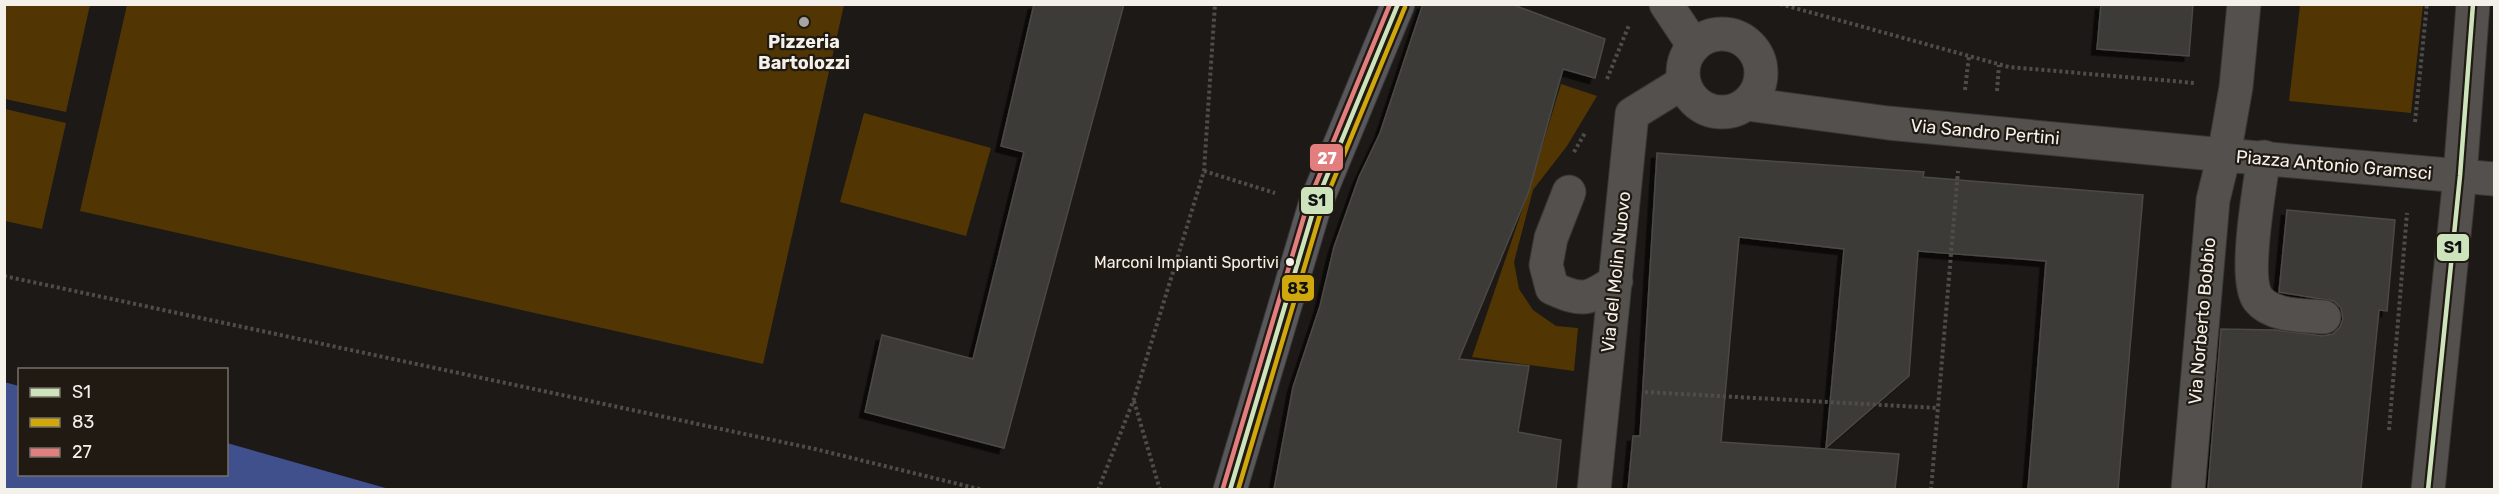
<svg xmlns="http://www.w3.org/2000/svg" width="2499" height="494" font-family="Rubik,sans-serif">
  <defs>
    <filter id="shadow"><feDropShadow dx="-5.5" dy="5.5" stdDeviation="0" flood-color="#0009"/></filter>
  </defs>
  <rect width="100%" height="100%" fill="#1c1916"/>
  <!-- green -->
  <g fill="#513603">
    <polygon points="5,4 90,5 66,112 5,99"/>
    <polygon points="127,5 844,5 763,364 80,211"/>
    <polygon points="2300,5 2423,5 2411,113 2289,101"/>
    <polygon points="1561,84 1597,96 1567,146 1533,190 1514,262 1519,289 1533,310 1556,326 1578,328 1574,371 1472,357 1529,190"/>
    <polygon points="5,109 66,123 42,229 5,221"/>
    <polygon points="864,113 991,148 966,236 840,202"/>
  </g>
  <!-- water -->
  <polygon fill="#3f508d" points="4,382 19,386 20,474 226,474 227,443 389,489 5,489"/>
  <!-- building -->
  <g fill="#3c3a37" stroke="#4c4945" stroke-width="1.5" filter="url(#shadow)">
    <polygon points="1034,4 1124,4 1004,448 865,412 882,335 973,359 1024,152 1001,146"/>
    <polygon points="1423,4 1511,4 1605,39 1595,78 1563,69 1529,191 1459,359 1529,366 1518,432 1561,440 1556,489 1274,489 1293,387 1320,306 1334,247 1359,177 1380,133"/>
    <polygon points="2101,4 2193,4 2189,56 2097,49"/>
    <polygon points="1657,153 1924,172 1923,177 2143,195 2118,489 2028,489 2046,261 1918,251 1909,376 1826,448 1844,249 1739,237 1721,442 1899,454 1895,489 1628,489 1633,436 1640,436"/>
    <polygon points="2287,210 2395,220 2387,311 2379,310 2361,489 2208,489 2221,329 2276,330 2323,336 2333,334 2340,327 2343,319 2341,308 2334,301 2279,292"/>
  </g>
  <g fill="none" stroke-linecap="round" stroke-linejoin="round">
    <!-- minor casing -->
    <g stroke="#393734" stroke-width="35">
      <g id="minor">
        <polyline points="1666,4 1694,46"/>
        <polyline points="2244,4 2236,87 2224,155 2494,179"/>
        <circle cx="1722" cy="73" r="39"/>
        <polyline points="1747,104 1888,123 2224,155 2213,200 2188,490"/>
        <path d="M2264 157C2260 184 2243 279 2258 299 2272 317 2304 315 2324 317"/>
        <path d="M1569 192 1551 238 1546 265 1552 288C1583 302 1588 300 1616 281"/>
        <polyline points="1594,490 1632,114 1684,82"/>
        <polyline points="2428,490 2460,176 2473,4"/>
      </g>
    </g>
    <!-- major casing -->
    <g stroke="#393734" stroke-width="35">
      <polyline id="major" points="1230,490 1315,205 1398,4"/>
    </g>
    <!-- path -->
    <g stroke="#4f4d4a" stroke-width="4" stroke-dasharray="3 3" stroke-linecap="butt">
      <polyline points="1780,4 2009,67 2195,83"/>
      <polyline points="1607,79 1629,25"/>
      <polyline points="1965,90 1969,56"/>
      <polyline points="1997,91 1999,65"/>
      <polyline points="2415,122 2427,4"/>
      <polyline points="1574,152 1585,133"/>
      <polyline points="1204,171 1275,193"/>
      <polyline points="4,276 815,449 983,490"/>
      <polyline points="1645,392 1938,408"/>
      <polyline points="1134,401 1160,490"/>
      <polyline points="2389,430 2407,213"/>
      <polyline points="1098,490 1134,399 1204,171 1215,4"/>
      <polyline points="1931,490 1958,171"/>
    </g>
    <!-- minor -->
    <use href="#minor" stroke="#53504d" stroke-width="33"/>
    <!-- major -->
    <use href="#major" stroke="#58575b" stroke-width="33"/>
    <!-- bus-1 casing -->
    <g stroke="#201a12" stroke-width="9">
      <g id="bus-1">
        <polyline points="1230,490 1315,205 1398,4"/>
        <polyline points="2428,490 2460,176 2473,4"/>
      </g>
    </g>
    <!-- bus-2 casing -->
    <g stroke="#201a12" stroke-width="9">
      <polyline id="bus-2" points="1238,490 1322,208 1405,7"/>
    </g>
    <!-- bus-3 casing -->
    <g stroke="#201a12" stroke-width="9">
      <polyline id="bus-3" points="1223,488 1308,203 1390,4"/>
    </g>
    <!-- bus-1 -->
    <use href="#bus-1" stroke="#cde3bc" stroke-width="4.5"/>
    <!-- bus-2 -->
    <use href="#bus-2" stroke="#d0a80b" stroke-width="4.5"/>
    <!-- bus-3 -->
    <use href="#bus-3" stroke="#e27e7e" stroke-width="4.5"/>
  </g>
  <!-- markers -->
  <circle fill="#a8a5a0" stroke="#201a12" stroke-width="2" cx="804" cy="22" r="6"/>
  <circle fill="#f4f0ea" stroke="#201a12" stroke-width="2" cx="1290" cy="262" r="5"/>
  <g text-anchor="middle" stroke-width="4.5" stroke-linejoin="round" paint-order="stroke">
    <!-- bus labels -->
    <g font-size="16" fill="#f4f0ea" stroke="#201a12" text-anchor="end">
      <text x="1279" y="268">Marconi Impianti Sportivi</text>
    </g>
    <!-- poi labels -->
    <g font-size="18" font-weight="bold" fill="#f4f0ea" stroke="#201a12">
      <text x="804" y="48">Pizzeria<tspan x="804" dy="21">Bartolozzi</tspan></text>
    </g>
    <!-- street labels -->
    <g font-size="18" fill="#f4f0ea" stroke="#201a12">
      <text transform="translate(1985 132) rotate(5)" y="6">Via Sandro Pertini</text>
      <text transform="translate(2334 165) rotate(5)" y="6">Piazza Antonio Gramsci</text>
      <text transform="translate(1616 272) rotate(-84)" y="6">Via del Molin Nuovo</text>
      <text transform="translate(2202 321) rotate(-85)" y="6">Via Norberto Bobbio</text>
    </g>
  </g>
  <g stroke="#201a12" stroke-width="2">
    <rect x="1309" y="143" width="35" height="29" rx="6" fill="#e27e7e"/>
    <rect x="1300" y="186" width="34" height="29" rx="6" fill="#cde3bc"/>
    <rect x="2436" y="233" width="34" height="29" rx="6" fill="#cde3bc"/>
    <rect x="1281" y="274" width="34" height="28" rx="6" fill="#d0a80b"/>
  </g>
  <g font-size="16" text-anchor="middle" font-weight="bold" fill="#fff">
    <text x="1327" y="164">27</text>
  </g>
  <g font-size="16" text-anchor="middle" font-weight="bold" fill="#111">
    <text x="1317" y="206">S1</text>
    <text x="2453" y="253">S1</text>
    <text x="1298" y="294">83</text>
  </g>
  <!-- border -->
  <rect width="2499" height="494" fill="none" stroke="#f4f0ea" stroke-width="12"/>
  <!-- legend -->
  <rect x="18" y="368" width="210" height="108" fill="#201a12" stroke="#757068" stroke-width="1.5"/>
  <rect x="30" y="388" width="30" height="9" fill="#cde3bc" stroke="#757068" stroke-width="1.5"/>
  <text x="72" y="398" font-size="18" fill="#f4f0ea">S1</text>
  <rect x="30" y="418" width="30" height="9" fill="#d0a80b" stroke="#757068" stroke-width="1.5"/>
  <text x="72" y="428" font-size="18" fill="#f4f0ea">83</text>
  <rect x="30" y="448" width="30" height="9" fill="#e27e7e" stroke="#757068" stroke-width="1.5"/>
  <text x="72" y="458" font-size="18" fill="#f4f0ea">27</text>
</svg>
